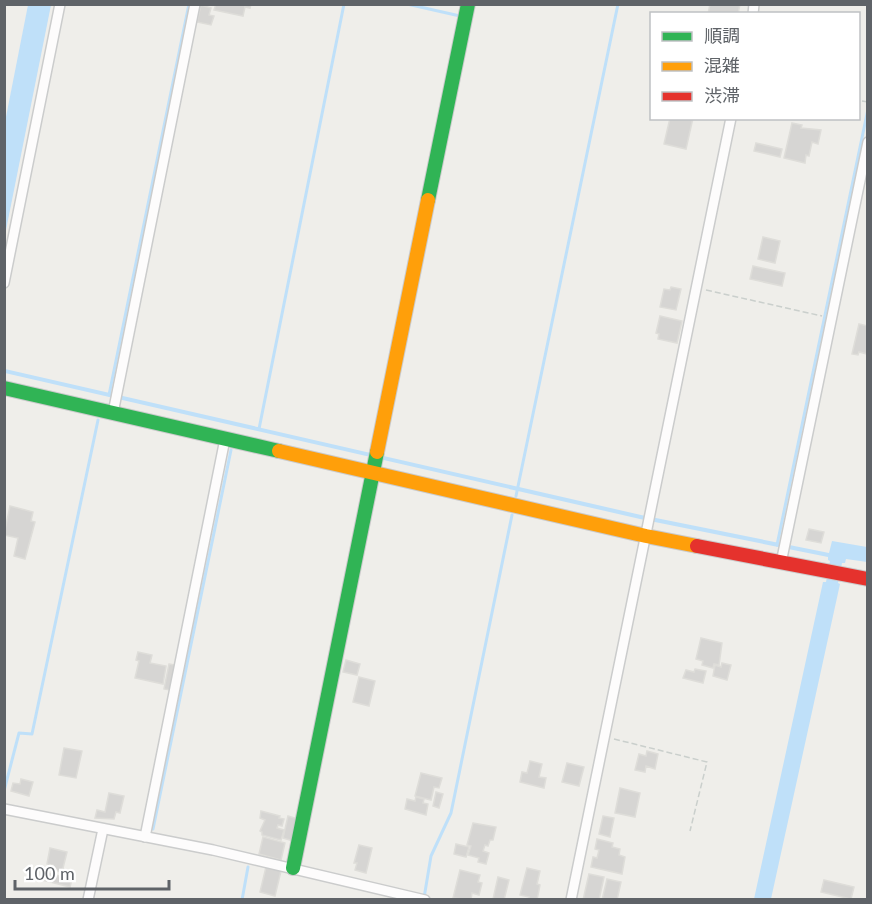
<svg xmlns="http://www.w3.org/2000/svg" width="872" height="904" font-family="Lato,'Noto Sans JP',sans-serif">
  <rect width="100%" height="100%" fill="#efeeea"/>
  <!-- water -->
  <g fill="#bfe0f9">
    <polygon points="28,5 51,5 5,235 5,122"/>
    <polygon points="5,369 641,515 829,553 832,541 867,547 867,562 846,559 845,563 842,563 838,583 840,584 771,899 754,899 823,582 826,582 830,561 828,560 828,557 640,519 5,373"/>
  </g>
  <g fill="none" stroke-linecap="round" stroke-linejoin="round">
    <!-- stream -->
    <g stroke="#bfe0f9" stroke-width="3">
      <polyline points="407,4 460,16"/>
      <polyline points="109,395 189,4"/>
      <polyline points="259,429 344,4"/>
      <polyline points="516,496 618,4"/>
      <polyline points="777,545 868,109"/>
      <polyline points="4,791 19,733 32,734 98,420"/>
      <polyline points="153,829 231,450"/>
      <polyline points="424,898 431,856 451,813 512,515"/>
      <polyline points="242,900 248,867"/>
    </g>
  </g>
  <!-- building -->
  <g fill="#d6d5d3" stroke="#deddd9" stroke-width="1.5">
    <polygon points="216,4 251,4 250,8 245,7 243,16 214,10"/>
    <polygon points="710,4 740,4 738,14 708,14"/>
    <polygon points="201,5 211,8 209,15 214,16 211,25 197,22"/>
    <polygon points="670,118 693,118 686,149 664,144"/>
    <polygon points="792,123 802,125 801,128 821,130 818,144 812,142 809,156 806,155 805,163 784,158"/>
    <polygon points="756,143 782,149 780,157 754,151"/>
    <polygon points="763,237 780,241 775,263 758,259"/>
    <polygon points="753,266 785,273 782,286 750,279"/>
    <polygon points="671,287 681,289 676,310 660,307 664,289 670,290"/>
    <polygon points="660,316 682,321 677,343 658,339 659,334 656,333"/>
    <polygon points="859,324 868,326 868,350 867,354 859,352 858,355 852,354"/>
    <polygon points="10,506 33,512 31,521 35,522 25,559 14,556 18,538 4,535"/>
    <polygon points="809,529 824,532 821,543 806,540"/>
    <polygon points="701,638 722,643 719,665 714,664 713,668 702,665 703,661 696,659"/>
    <polygon points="138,652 152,655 150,663 166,666 163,684 135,678 139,661 136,660"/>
    <polygon points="346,660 360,664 357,675 343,672"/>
    <polygon points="722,663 731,665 727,680 713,676 715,665 721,667"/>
    <polygon points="169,664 175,665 170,690 164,689"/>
    <polygon points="695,669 706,671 703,683 683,678 686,670 694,672"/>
    <polygon points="359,677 375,681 369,706 353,702"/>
    <polygon points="64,748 82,751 76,778 59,775"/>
    <polygon points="647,751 658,754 655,769 646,766 645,772 635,770 639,754 646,756"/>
    <polygon points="530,761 542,764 539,777 546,778 544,788 520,782 522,772 527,773"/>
    <polygon points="567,763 584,767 579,786 562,782"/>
    <polygon points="421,773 442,778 439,788 434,787 431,800 415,796"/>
    <polygon points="21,779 33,782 29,796 11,791 13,783 20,784"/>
    <polygon points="620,788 640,793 635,817 615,813"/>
    <polygon points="436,792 443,794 439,808 433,806"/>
    <polygon points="109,793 124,796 120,813 116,812 114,819 95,818 97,810 105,812"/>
    <polygon points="416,797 424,799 423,803 428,804 426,815 405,809 407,799 415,801"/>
    <polygon points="261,811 280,816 279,818 284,819 282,826 278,825 277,828 284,830 281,840 262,835 262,832 260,831 265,820 260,818"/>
    <polygon points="288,816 298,819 293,841 283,838"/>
    <polygon points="603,816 614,818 610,837 599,834"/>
    <polygon points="473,823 496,827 493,840 490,840 488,846 485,845 483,851 489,853 486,864 478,862 479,858 468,855 471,846 467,845"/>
    <polygon points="263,837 285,843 281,860 259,854"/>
    <polygon points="597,839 613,843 612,847 620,849 619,855 625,857 622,874 591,867 593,857 597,858 599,850 595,849"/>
    <polygon points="456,844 469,847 466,857 454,854"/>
    <polygon points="359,845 372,848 366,873 355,870 357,863 354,863"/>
    <polygon points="50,848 67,852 62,872 52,869 53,865 47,864"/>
    <polygon points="266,867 281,871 275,896 260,892"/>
    <polygon points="527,868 540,871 537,884 540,885 537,900 528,899 529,897 520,895"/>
    <polygon points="460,870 480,875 478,882 482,883 479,895 472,893 471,900 453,898"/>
    <polygon points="43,872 72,879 70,887 42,880"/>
    <polygon points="589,874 604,877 599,900 583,900"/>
    <polygon points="498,877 509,880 504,900 493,899"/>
    <polygon points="607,879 621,882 617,900 602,900"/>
    <polygon points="824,880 854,887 851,899 821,892"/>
  </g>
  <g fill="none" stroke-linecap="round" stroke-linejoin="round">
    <!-- street casing -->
    <g stroke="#cbcccc" stroke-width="12">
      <g id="street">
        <polyline points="753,14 754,4"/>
        <polyline points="4,283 60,4"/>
        <polyline points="113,413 195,4"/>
        <polyline points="781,563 868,142"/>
        <polyline points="4,809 213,850 425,900"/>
        <polyline points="145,837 225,439"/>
        <polyline points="88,900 103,829"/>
        <polyline points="571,900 731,118"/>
      </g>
    </g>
    <!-- fast casing -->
    <g stroke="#cacacb" stroke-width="16">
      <g id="fast">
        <polyline points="428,200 468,4"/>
        <polyline points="4,388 279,451"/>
        <polyline points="293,868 377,452"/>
      </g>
    </g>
    <!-- slow casing -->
    <g stroke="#cacacb" stroke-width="16">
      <g id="slow">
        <polyline points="279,451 646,536 697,546"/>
        <polyline points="377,452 428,200"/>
      </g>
    </g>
    <!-- jam casing -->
    <g stroke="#cacacb" stroke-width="16">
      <polyline id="jam" points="697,546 868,579"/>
    </g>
    <!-- path -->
    <g stroke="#cacfcc" stroke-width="1.5" stroke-dasharray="6 3" stroke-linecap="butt">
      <polyline points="862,101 868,102"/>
      <polyline points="706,290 822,316"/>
      <polyline points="614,739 707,762 690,831"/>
    </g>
    <!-- street -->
    <use href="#street" stroke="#fdfcfc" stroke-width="9"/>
    <!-- fast -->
    <use href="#fast" stroke="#30b455" stroke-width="14"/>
    <!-- slow -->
    <use href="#slow" stroke="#ff9f0a" stroke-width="14"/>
    <!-- jam -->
    <use href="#jam" stroke="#e5322d" stroke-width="14"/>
  </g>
  <!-- border -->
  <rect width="872" height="904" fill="none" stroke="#5f6368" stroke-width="12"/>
  <!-- legend -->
  <rect x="650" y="12" width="210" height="108" fill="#ffffff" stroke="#bfc1c3" stroke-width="1.5"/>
  <rect x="662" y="32" width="30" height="9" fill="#30b455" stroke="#bfc1c3" stroke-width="1.5"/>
  <text x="704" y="42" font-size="18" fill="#5f6368">順調</text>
  <rect x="662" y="62" width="30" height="9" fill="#ff9f0a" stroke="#bfc1c3" stroke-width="1.5"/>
  <text x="704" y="72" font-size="18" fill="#5f6368">混雑</text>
  <rect x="662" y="92" width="30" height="9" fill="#e5322d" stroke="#bfc1c3" stroke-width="1.5"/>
  <text x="704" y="102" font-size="18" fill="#5f6368">渋滞</text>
  <!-- scale -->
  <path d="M15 880v9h154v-9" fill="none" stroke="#5f6368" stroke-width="3"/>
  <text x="24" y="880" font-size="18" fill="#5f6368" stroke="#ffffff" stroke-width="4.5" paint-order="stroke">100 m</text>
</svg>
